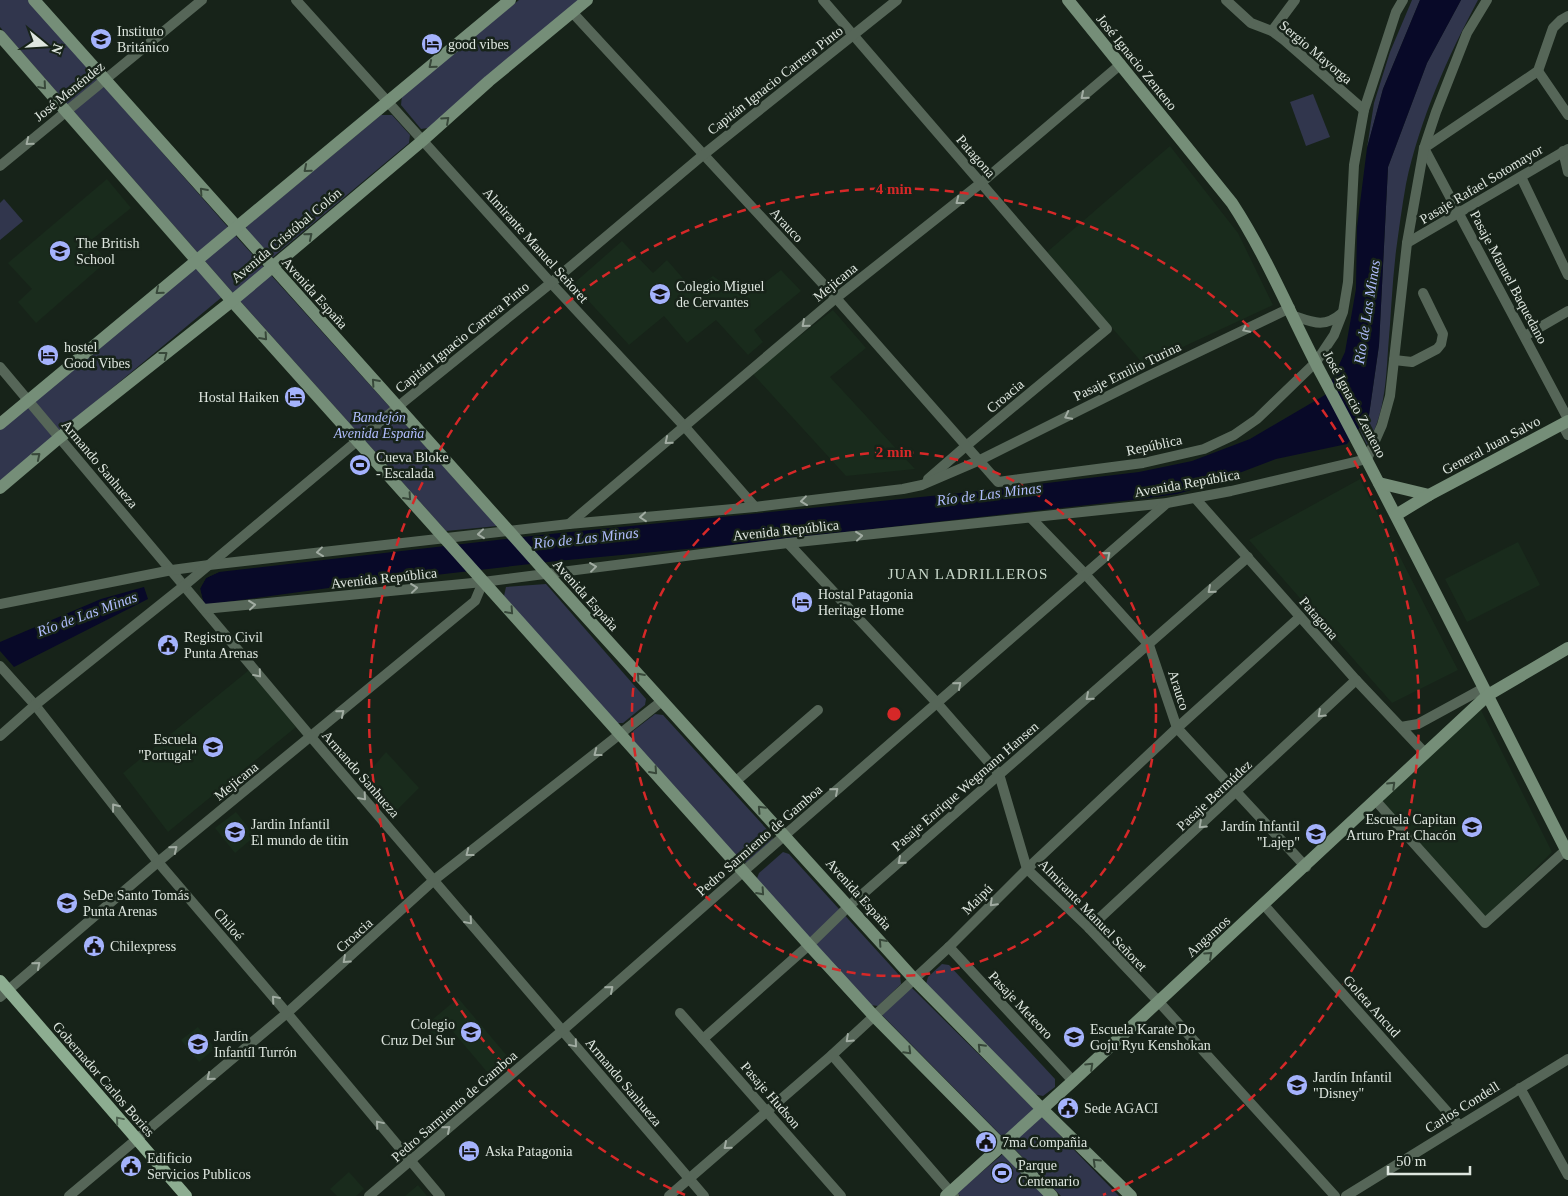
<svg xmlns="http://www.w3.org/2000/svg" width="1568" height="1196" font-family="'Times New Roman',serif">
  <rect width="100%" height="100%" fill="#172319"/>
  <!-- built -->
  <g fill="#192b1c">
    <polygon points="1170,146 1238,233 1273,305 1144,365 1047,252"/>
    <polygon points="107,179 131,208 90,241 107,261 36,323 18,302 32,289 8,263"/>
    <polygon points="622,241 653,273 667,260 693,290 713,276 744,298 781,270 801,291 754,330 763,342 748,355 716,320 687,343 664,316 629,345 573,284"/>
    <polygon points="833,310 866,348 830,377 915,469 846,476 752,373"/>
    <polygon points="1360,479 1458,670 1392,703 1249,540"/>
    <polygon points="1518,542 1540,585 1467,622 1445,579"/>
    <polygon points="249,670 296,727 168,832 123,773"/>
    <polygon points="1480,708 1552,852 1486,918 1381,802"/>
    <polygon points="386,752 419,788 395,812 363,779"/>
    <polygon points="236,812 255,836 235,853 215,828"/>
    <polygon points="458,998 508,1057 488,1073 449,1027 436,1038 425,1026"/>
    <polygon points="198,1027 215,1048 199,1062 181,1040"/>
    <polygon points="349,1172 364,1189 356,1196 337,1196 330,1189"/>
    <polygon points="418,1185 427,1196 405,1196"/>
  </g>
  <!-- green -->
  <g fill="#31364d">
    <polygon points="0,0 28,0 234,234 497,526 446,531 233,293 0,27"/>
    <polygon points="519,0 582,0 428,128 421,129 401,105 402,95"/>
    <polygon points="1412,0 1420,0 1383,89 1367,148 1374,103 1390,52"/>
    <path d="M1461 0H1478C1447 58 1420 119 1406 184 1402 206 1399 229 1396 251 1392 284 1391 317 1388 350 1386 383 1384 416 1367 445L1359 428 1369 415 1379 345 1388 167 1427 63Z"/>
    <polygon points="1313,94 1330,137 1306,146 1290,102"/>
    <polygon points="381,115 392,115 410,135 409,143 273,257 268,257 244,233 247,226"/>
    <polygon points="4,199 23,221 0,240 0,203"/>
    <polygon points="194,265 222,297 0,481 0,424"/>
    <polygon points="546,584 646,699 645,705 623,723 614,723 504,596 506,587"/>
    <polygon points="655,714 663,715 773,836 772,843 749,862 740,863 631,741 633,731"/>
    <polygon points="783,852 789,854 900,976 901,984 878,1006 870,1005 756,881 759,873"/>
    <polygon points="942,964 949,965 1055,1079 1055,1087 1043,1096 1033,1094 926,984 928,977"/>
    <polygon points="911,987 1042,1117 1119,1196 1061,1196 882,1015"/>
    <polygon points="1004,1153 1045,1196 960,1196 957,1193"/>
  </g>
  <!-- water -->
  <g fill="#080928">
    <polygon points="1420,0 1461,0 1427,63 1388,167 1379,345 1369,415 1347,444 1276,459 1205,486 1177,494 1141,499 729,545 557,561 365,583 204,605 200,589 206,578 219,572 540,535 971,492 1139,472 1192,461 1250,439 1325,395 1345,352 1356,289 1357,227 1367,148 1383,89"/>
    <polygon points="144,587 148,599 14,667 0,651 0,642 101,599"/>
  </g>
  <!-- pier -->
  <polygon fill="#172319" points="217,570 219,572 206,578 200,588 204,605 202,606 198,588 204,576"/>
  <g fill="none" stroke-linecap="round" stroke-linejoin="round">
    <!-- street -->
    <g stroke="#566658" stroke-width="10">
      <polyline points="296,0 551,283 685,427 755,507"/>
      <polyline points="823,0 1107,329 966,446 928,479"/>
      <polyline points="1226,0 1251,23 1272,31 1284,40 1364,110"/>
      <polyline points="572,12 836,298 998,482 1143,463 1204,449 1234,435 1257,419 1316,362 1334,335 1343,312 1348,282 1354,165 1364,110 1396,12 1403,0"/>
      <polyline points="1568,16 1561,20 1553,28 1538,71 1424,148 1568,419"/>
      <polyline points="1272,31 1295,0"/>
      <polyline points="1538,71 1568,115"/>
      <polyline points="1563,151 1568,172"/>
      <polyline points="0,166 202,0"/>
      <polyline points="1521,177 1568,275"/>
      <polyline points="1407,243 1568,149"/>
      <path d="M1294 316C1314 323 1325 328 1342 313"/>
      <polyline points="1525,336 1568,311"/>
      <polyline points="1394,360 1412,362 1437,349 1441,344 1443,334 1423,293"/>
      <polyline points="0,367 311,737 704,1196"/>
      <polyline points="1562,424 1568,435"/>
      <polyline points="1195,498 1356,680 1425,753"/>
      <polyline points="1031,518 1085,574 1149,645 1177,728 1306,867"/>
      <polyline points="569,524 836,298 981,183 1121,64"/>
      <polyline points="788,543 937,703 999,774 1027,869 1089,928 1158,1001 1335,1196"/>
      <polyline points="0,604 172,570 209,565 569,524 755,507 903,489 922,485 978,461 1146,377 1290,308"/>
      <polyline points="204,609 483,582 788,543 1167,503 1231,491 1367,459 1382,425 1390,396 1407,243 1424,148 1436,112 1467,33 1487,0"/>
      <polyline points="0,666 35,705 158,862 287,1013 440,1196"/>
      <polyline points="1401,727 1418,724 1484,688"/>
      <polyline points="0,736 35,705 185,585 406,400 551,283 703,155 897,0"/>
      <polyline points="735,782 818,710"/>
      <polyline points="1376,801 1485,923 1568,848"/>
      <polyline points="1264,905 1459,1125"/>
      <polyline points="1089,928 1356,680"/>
      <polyline points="949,947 1073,1081"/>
      <polyline points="0,997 158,862 475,601 483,582"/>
      <polyline points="680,1013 841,1196"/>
      <polyline points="703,1039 809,945 849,906 1248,557"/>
      <polyline points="832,1055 954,1196"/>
      <polyline points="1520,1088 1568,1175"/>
      <polyline points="69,1196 287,1013 434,880 662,701"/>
      <polyline points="369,1196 563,1030 785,835 1167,503"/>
      <polyline points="669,1196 832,1055 949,947 1027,869 1177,728 1300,617"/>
      <polyline points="1346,1196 1568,1059"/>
    </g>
    <!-- secondary -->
    <g stroke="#758e78" stroke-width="12">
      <polyline points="34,0 541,567 914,979 1042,1109 1131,1196"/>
      <path d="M1068 0 1232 203C1268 258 1292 319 1323 377 1407 534 1487 695 1568 854"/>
      <polyline points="0,36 232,301 809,945 874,1016 1052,1196"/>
      <polyline points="0,424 510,0"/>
      <polyline points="1379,483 1429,495"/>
      <polyline points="0,488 59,438 232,301 422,141 489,81 587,0"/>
      <polyline points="1396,515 1429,495 1568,421"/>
      <polyline points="946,1196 1073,1081 1488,695 1568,648"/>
    </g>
    <!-- primary -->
    <polyline stroke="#8dad91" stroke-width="12" points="0,981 186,1196"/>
  </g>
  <!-- one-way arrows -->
  <defs><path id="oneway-chevron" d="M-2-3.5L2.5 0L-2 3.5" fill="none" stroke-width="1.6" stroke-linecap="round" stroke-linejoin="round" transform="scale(1.25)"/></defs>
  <g stroke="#38483a">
    <use href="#oneway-chevron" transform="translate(432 65) rotate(140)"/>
    <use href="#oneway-chevron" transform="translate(43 86) rotate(49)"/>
    <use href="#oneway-chevron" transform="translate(446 120) rotate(-42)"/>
    <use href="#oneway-chevron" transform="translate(307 169) rotate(140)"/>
    <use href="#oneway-chevron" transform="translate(203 191) rotate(-132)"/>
    <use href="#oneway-chevron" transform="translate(309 236) rotate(-40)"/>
    <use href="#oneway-chevron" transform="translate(159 291) rotate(140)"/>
    <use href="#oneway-chevron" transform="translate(264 337) rotate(48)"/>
    <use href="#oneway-chevron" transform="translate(164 355) rotate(-38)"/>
    <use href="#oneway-chevron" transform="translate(375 382) rotate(-132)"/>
    <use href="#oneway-chevron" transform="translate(37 456) rotate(-40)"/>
    <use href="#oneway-chevron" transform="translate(408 497) rotate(48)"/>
    <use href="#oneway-chevron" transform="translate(510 611) rotate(48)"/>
    <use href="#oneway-chevron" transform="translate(640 676) rotate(-132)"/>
    <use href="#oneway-chevron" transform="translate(654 771) rotate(48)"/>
    <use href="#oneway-chevron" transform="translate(1392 785) rotate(-44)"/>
    <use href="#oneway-chevron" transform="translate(761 809) rotate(-133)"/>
    <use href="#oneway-chevron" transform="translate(761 892) rotate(48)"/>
    <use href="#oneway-chevron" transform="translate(882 942) rotate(-132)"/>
    <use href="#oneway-chevron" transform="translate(1209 955) rotate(-42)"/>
    <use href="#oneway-chevron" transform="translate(981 1047) rotate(-134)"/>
    <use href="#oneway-chevron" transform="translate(908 1051) rotate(45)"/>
    <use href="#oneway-chevron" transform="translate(1090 1066) rotate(-43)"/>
    <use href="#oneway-chevron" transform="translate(1096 1162) rotate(-136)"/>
  </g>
  <g stroke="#a1aca2">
    <use href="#oneway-chevron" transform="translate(1084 96) rotate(140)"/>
    <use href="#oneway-chevron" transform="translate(29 142) rotate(141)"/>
    <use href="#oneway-chevron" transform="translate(959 201) rotate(142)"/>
    <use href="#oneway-chevron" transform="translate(805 324) rotate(139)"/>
    <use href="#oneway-chevron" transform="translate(1246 329) rotate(154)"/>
    <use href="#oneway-chevron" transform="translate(1068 416) rotate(153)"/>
    <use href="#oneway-chevron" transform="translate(668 441) rotate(140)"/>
    <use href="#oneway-chevron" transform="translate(804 501) rotate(173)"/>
    <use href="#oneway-chevron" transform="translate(643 517) rotate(175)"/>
    <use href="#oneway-chevron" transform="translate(481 534) rotate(174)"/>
    <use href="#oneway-chevron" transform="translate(859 536) rotate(-6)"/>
    <use href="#oneway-chevron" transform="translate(320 552) rotate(173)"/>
    <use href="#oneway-chevron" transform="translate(1107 555) rotate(-41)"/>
    <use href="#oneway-chevron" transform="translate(593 567) rotate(-7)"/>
    <use href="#oneway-chevron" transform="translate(414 588) rotate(-6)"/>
    <use href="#oneway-chevron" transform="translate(1211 590) rotate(139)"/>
    <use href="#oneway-chevron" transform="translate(252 605) rotate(-6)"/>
    <use href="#oneway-chevron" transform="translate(258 674) rotate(50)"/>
    <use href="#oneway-chevron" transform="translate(958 685) rotate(-41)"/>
    <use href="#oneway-chevron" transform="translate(1089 697) rotate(139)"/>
    <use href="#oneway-chevron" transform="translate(341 713) rotate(-40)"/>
    <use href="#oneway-chevron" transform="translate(1321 714) rotate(137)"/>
    <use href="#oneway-chevron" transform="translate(597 753) rotate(142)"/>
    <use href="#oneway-chevron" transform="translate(835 791) rotate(-41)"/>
    <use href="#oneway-chevron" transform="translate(363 797) rotate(49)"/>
    <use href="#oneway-chevron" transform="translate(115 807) rotate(-128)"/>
    <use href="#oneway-chevron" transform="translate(1202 825) rotate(137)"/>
    <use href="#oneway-chevron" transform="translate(174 849) rotate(-39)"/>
    <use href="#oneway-chevron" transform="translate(469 853) rotate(142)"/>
    <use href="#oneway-chevron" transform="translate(901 861) rotate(139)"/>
    <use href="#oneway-chevron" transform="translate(993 903) rotate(135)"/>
    <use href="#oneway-chevron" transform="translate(469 921) rotate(49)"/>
    <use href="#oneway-chevron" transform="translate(346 960) rotate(138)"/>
    <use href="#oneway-chevron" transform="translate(37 965) rotate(-40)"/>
    <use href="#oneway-chevron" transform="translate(610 989) rotate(-41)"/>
    <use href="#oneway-chevron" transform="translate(275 999) rotate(-131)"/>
    <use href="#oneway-chevron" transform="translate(849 1039) rotate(137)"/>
    <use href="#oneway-chevron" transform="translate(574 1044) rotate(50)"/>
    <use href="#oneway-chevron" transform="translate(210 1077) rotate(140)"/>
    <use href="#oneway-chevron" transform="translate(379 1124) rotate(-130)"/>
    <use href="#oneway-chevron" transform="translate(447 1129) rotate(-41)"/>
    <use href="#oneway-chevron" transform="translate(727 1146) rotate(139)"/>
  </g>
  <use stroke="#4c614f" href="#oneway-chevron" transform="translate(119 1120) rotate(-130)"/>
  <!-- distance rings -->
  <g fill="none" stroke="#d62828" stroke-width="2.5" stroke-dasharray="9 6">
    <circle cx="894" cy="714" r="262"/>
    <path d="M685 1195A525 525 0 1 1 1103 1195"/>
  </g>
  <!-- icons -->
  <defs>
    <g id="university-disc" transform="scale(1.125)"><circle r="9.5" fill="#a4b2fc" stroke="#172319"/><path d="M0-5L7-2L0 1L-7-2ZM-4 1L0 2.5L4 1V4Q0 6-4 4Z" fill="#111"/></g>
    <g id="hotel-disc" transform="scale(1.125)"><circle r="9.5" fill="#a4b2fc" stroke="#172319"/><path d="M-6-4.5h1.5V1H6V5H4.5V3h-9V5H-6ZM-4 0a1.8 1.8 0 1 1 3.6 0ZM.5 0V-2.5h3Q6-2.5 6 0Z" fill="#111"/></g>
    <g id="school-disc" transform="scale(1.125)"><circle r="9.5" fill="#a4b2fc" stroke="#172319"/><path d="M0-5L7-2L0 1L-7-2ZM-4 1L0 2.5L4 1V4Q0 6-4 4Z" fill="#111"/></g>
    <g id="stadium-disc" transform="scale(1.125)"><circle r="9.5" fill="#a4b2fc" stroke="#172319"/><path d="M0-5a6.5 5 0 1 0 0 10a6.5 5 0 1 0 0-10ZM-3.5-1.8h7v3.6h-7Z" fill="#111"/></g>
    <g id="civic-disc" transform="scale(1.125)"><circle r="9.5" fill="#a4b2fc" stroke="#172319"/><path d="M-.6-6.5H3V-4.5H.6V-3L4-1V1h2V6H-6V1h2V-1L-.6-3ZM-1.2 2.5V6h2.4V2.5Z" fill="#111"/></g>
  </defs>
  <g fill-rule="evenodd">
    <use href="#university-disc" x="101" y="39"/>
    <use href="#hotel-disc" x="432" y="44"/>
    <use href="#school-disc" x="60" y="251"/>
    <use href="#school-disc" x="660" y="294"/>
    <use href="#hotel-disc" x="48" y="355"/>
    <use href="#hotel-disc" x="295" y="397"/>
    <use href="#stadium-disc" x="360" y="465"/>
    <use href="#hotel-disc" x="802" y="602"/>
    <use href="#civic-disc" x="168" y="645"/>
    <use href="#school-disc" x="213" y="747"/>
    <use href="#school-disc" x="1472" y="827"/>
    <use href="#school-disc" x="235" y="832"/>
    <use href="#school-disc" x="1316" y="834"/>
    <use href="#university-disc" x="67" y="903"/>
    <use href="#civic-disc" x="94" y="946"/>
    <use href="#school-disc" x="471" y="1032"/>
    <use href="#school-disc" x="1074" y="1037"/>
    <use href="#school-disc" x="198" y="1044"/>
    <use href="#school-disc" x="1297" y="1085"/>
    <use href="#civic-disc" x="1068" y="1108"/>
    <use href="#civic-disc" x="986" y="1142"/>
    <use href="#hotel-disc" x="469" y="1151"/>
    <use href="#civic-disc" x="131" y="1166"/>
    <use href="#stadium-disc" x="1002" y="1173"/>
  </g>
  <g text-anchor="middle" stroke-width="5" stroke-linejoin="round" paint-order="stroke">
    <!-- poi labels -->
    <g font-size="14" fill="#dee6df" stroke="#172319" text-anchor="start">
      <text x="117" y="36">Instituto<tspan x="117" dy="16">Británico</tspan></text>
      <text x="448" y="49">good vibes</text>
      <text x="76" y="248">The British<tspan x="76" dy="16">School</tspan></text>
      <text x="676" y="291">Colegio Miguel<tspan x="676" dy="16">de Cervantes</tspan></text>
      <text x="64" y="352">hostel<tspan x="64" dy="16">Good Vibes</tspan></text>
      <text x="279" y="402" text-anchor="end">Hostal Haiken</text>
      <text x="376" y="462">Cueva Bloke<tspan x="376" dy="16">- Escalada</tspan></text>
      <text x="818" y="599">Hostal Patagonia<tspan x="818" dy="16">Heritage Home</tspan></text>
      <text x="184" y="642">Registro Civil<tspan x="184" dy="16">Punta Arenas</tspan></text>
      <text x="197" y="744" text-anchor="end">Escuela<tspan x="197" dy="16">"Portugal"</tspan></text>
      <text x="1456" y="824" text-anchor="end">Escuela Capitan<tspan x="1456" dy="16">Arturo Prat Chacón</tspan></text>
      <text x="251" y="829">Jardin Infantil<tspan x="251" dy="16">El mundo de titin</tspan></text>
      <text x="1300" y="831" text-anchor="end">Jardín Infantil<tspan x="1300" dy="16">"Lajep"</tspan></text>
      <text x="83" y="900">SeDe Santo Tomás<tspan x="83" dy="16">Punta Arenas</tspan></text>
      <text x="110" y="951">Chilexpress</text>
      <text x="455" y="1029" text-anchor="end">Colegio<tspan x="455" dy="16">Cruz Del Sur</tspan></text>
      <text x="1090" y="1034">Escuela Karate Do<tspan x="1090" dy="16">Goju Ryu Kenshokan</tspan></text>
      <text x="214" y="1041">Jardín<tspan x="214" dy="16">Infantíl Turrón</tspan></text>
      <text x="1313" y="1082">Jardín Infantil<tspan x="1313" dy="16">"Disney"</tspan></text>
      <text x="1084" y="1113">Sede AGACI</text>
      <text x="1002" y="1147">7ma Compañia</text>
      <text x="485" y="1156">Aska Patagonia</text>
      <text x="147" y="1163">Edificio<tspan x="147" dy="16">Servicios Publicos</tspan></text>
      <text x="1018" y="1170">Parque<tspan x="1018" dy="16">Centenario</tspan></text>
    </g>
    <!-- street labels -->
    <g font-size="14" fill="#dee6df" stroke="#172319">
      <text transform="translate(1316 52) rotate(40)" y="5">Sergio Mayorga</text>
      <text transform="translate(1137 62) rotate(51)" y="5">José Ignacio Zenteno</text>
      <text transform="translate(775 80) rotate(-38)" y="5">Capitán Ignacio Carrera Pinto</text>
      <text transform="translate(69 91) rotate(-39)" y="5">José Menéndez</text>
      <text transform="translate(976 156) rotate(49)" y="5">Patagona</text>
      <text transform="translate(1481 184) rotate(-31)" y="5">Pasaje Rafael Sotomayor</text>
      <text transform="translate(787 225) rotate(47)" y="5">Arauco</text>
      <text transform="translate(286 235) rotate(-40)" y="5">Avenida Cristóbal Colón</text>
      <text transform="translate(536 245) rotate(48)" y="5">Almirante Manuel Señoret</text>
      <text transform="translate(1509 277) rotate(62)" y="5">Pasaje Manuel Baquedano</text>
      <text transform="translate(835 282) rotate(-39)" y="5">Mejicana</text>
      <text transform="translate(315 293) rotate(48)" y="5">Avenida España</text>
      <text transform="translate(462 337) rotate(-39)" y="5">Capitán Ignacio Carrera Pinto</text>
      <text transform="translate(1127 371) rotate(-26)" y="5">Pasaje Emilio Turina</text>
      <text transform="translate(1005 396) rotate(-40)" y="5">Croacia</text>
      <text transform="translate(1355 404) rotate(62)" y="5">José Ignacio Zenteno</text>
      <text transform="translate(1154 445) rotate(-12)" y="5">República</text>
      <text transform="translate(1491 445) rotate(-28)" y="5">General Juan Salvo</text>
      <text transform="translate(100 464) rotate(50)" y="5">Armando Sanhueza</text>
      <text transform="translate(1187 483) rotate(-10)" y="5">Avenida República</text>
      <text transform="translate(786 530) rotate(-6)" y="5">Avenida República</text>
      <text transform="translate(384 578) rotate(-6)" y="5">Avenida República</text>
      <text transform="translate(586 595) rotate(48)" y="5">Avenida España</text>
      <text transform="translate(1319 618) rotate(49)" y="5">Patagona</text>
      <text transform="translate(1179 690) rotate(72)" y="5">Arauco</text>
      <text transform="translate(361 774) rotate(49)" y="5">Armando Sanhueza</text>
      <text transform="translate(236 781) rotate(-39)" y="5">Mejicana</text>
      <text transform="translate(965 786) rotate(-41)" y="5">Pasaje Enrique Wegmann Hansen</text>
      <text transform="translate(1214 795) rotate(-43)" y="5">Pasaje Bermúdez</text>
      <text transform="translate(759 840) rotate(-41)" y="5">Pedro Sarmiento de Gamboa</text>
      <text transform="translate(859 894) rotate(48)" y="5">Avenida España</text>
      <text transform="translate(977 899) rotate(-45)" y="5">Maipú</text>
      <text transform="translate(1093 915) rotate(46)" y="5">Almirante Manuel Señoret</text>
      <text transform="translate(229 924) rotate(49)" y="5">Chiloé</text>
      <text transform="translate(354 935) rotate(-42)" y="5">Croacia</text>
      <text transform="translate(1208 936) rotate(-42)" y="5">Angamos</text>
      <text transform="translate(1021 1005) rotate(47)" y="5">Pasaje Meteoro</text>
      <text transform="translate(1372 1006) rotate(48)" y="5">Goleta Ancud</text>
      <text transform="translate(104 1079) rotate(49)" y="5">Gobernador Carlos Bories</text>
      <text transform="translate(624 1082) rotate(50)" y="5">Armando Sanhueza</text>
      <text transform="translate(771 1095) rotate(49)" y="5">Pasaje Hudson</text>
      <text transform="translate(454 1106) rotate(-41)" y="5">Pedro Sarmiento de Gamboa</text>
      <text transform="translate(1462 1107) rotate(-32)" y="5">Carlos Condell</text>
    </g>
    <!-- park labels -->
    <g font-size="14" font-style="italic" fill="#b1befe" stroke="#172319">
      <text x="379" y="422">Bandejón<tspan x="379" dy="16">Avenida España</tspan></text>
    </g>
    <!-- water labels -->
    <g font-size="15" font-style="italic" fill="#b0bdfd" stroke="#172319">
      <text transform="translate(1367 312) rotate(-81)" y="5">Río de Las Minas</text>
      <text transform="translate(989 494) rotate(-7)" y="5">Río de Las Minas</text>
      <text transform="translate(586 538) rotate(-6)" y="5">Río de Las Minas</text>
      <text transform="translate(87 614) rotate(-20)" y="5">Río de Las Minas</text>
    </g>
    <!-- neighbourhood labels -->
    <g font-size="15" letter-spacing="1" fill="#c8d8ca" stroke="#172319">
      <text x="968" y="579">JUAN LADRILLEROS</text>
    </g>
  </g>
  <circle cx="894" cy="714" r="8" fill="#d62828" stroke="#172319" stroke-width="2.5"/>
  <g font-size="15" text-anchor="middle" font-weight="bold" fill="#d62828" stroke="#172319" stroke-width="5" stroke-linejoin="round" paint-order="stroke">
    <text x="894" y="194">4 min</text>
    <text x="894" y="457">2 min</text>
  </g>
  <!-- north arrow -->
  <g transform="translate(45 45) rotate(108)" stroke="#172319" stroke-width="4" paint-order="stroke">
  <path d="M0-4L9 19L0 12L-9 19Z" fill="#dee6df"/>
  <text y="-8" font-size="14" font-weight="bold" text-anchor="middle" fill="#dee6df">N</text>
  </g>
  <!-- scale -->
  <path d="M1388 1166v8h82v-8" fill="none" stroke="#dee6df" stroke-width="2.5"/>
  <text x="1396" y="1166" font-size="15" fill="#dee6df" stroke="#172319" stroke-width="4" paint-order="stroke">50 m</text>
</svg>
